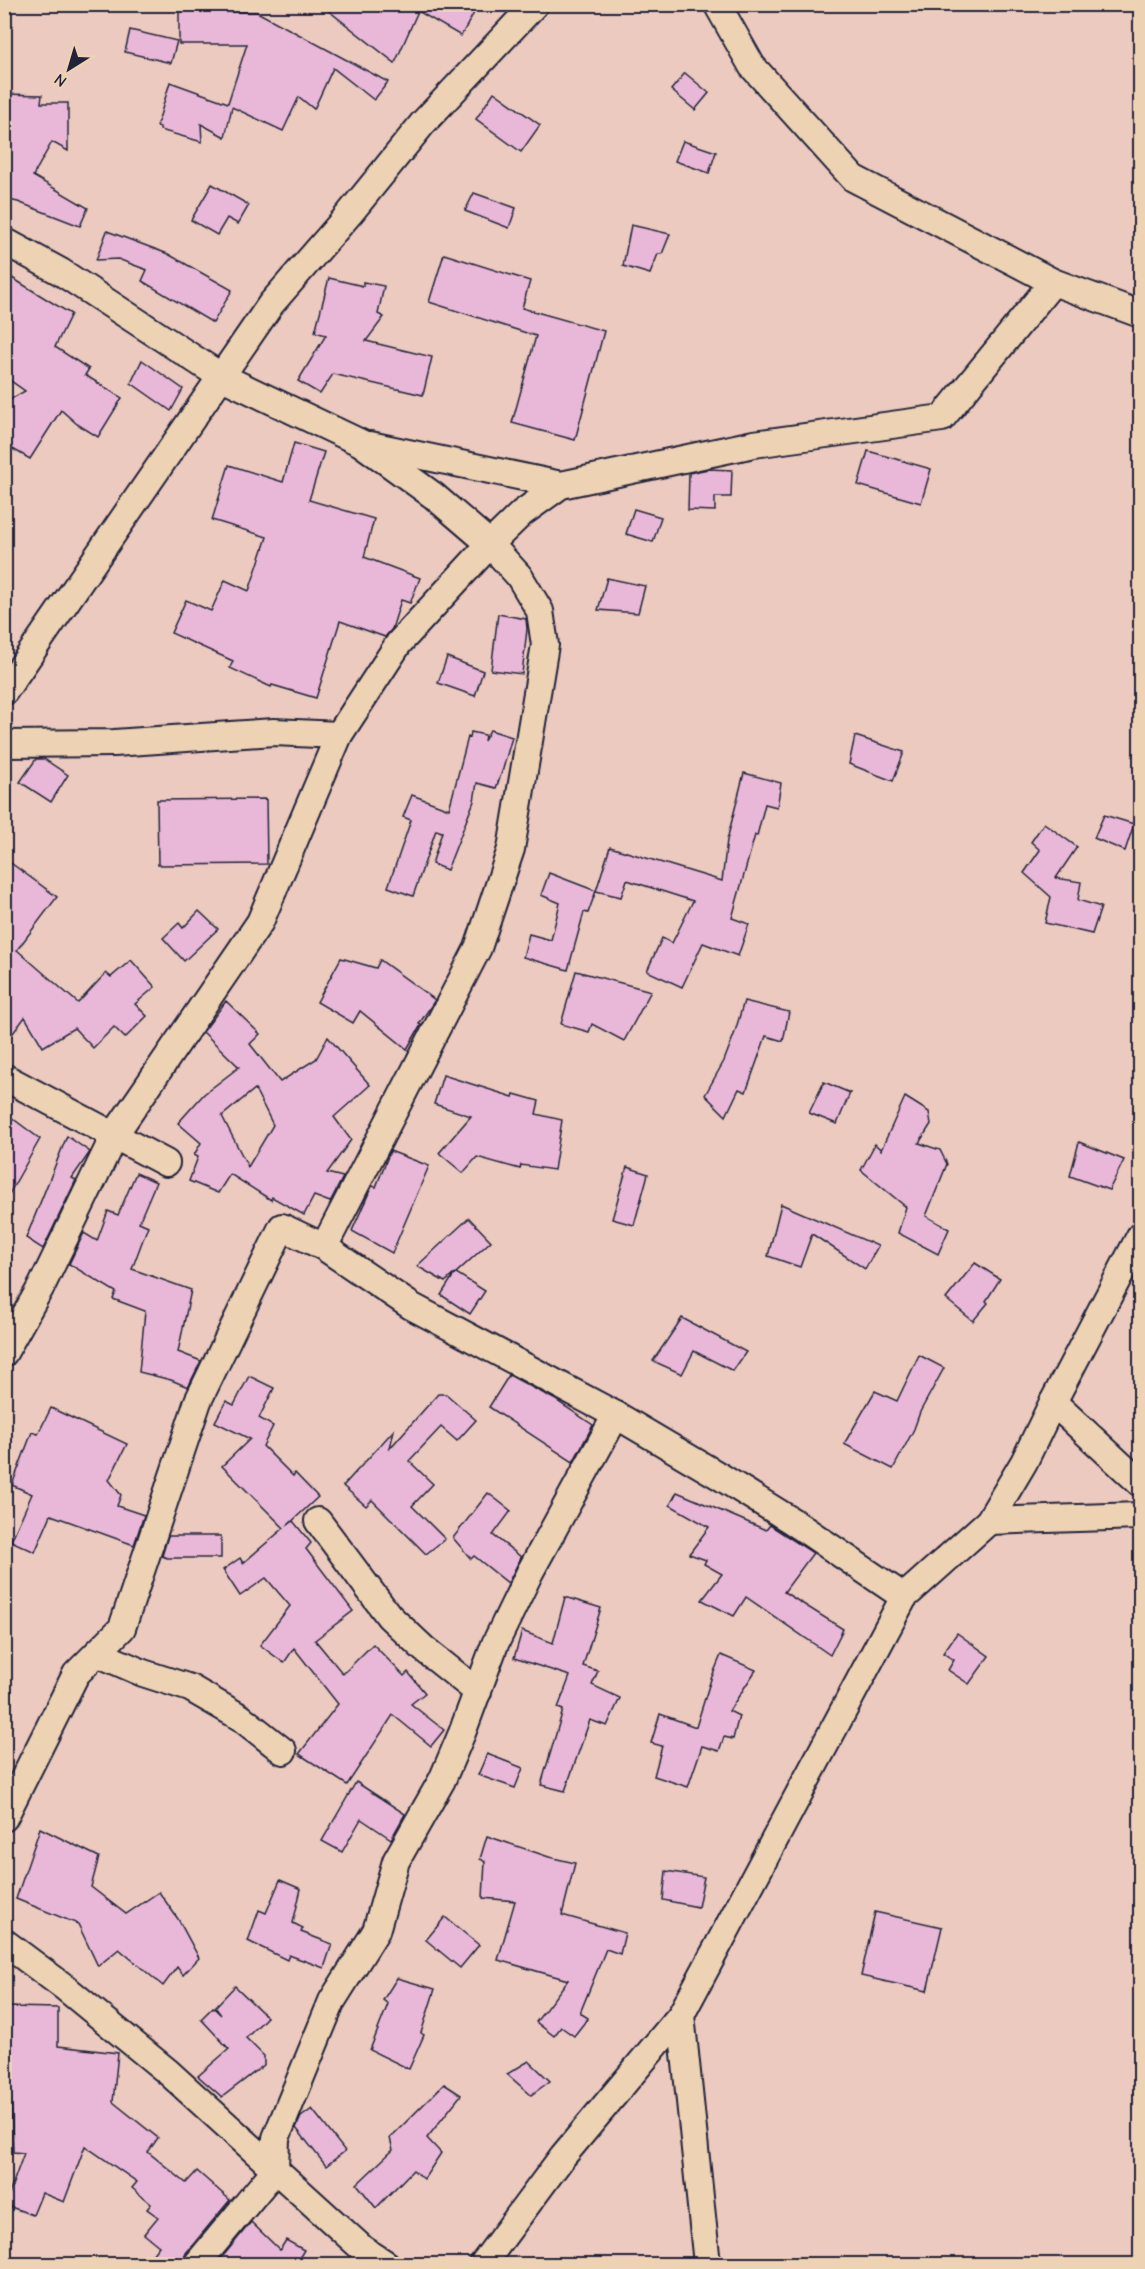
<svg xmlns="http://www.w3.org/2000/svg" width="1145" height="2269" font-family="'Comic Neue',sans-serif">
  <rect width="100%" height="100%" fill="#eccabf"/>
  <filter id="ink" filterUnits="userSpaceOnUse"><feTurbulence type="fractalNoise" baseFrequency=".0167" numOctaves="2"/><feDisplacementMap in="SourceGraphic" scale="12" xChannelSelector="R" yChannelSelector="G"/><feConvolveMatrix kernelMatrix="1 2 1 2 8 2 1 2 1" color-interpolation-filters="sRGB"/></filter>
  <g filter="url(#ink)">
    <!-- building -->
    <g fill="#e9b8d8" stroke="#22223b" stroke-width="1.5" fill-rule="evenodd">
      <polygon points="320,4 464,4 475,11 461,36 418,11 395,63"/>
      <polygon points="179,11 257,12 388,82 374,100 333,68 314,109 299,97 283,131 232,107 225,137 201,124 202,142 160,130 160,127 157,126 170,82 228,103 247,44 179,44"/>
      <polygon points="130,30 177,41 171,63 125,52"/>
      <polygon points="685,73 709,93 695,110 671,90"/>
      <polygon points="494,92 540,125 521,152 476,119"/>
      <polygon points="4,94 42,95 41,103 68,103 68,151 52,142 33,176 88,208 80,226 18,202 4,199"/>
      <polygon points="683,141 716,152 709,173 675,161"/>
      <polygon points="212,184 249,205 238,224 227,218 217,235 191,220"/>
      <polygon points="474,193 516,208 509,228 465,211"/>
      <polygon points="631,225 670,234 662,254 658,254 650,274 623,266"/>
      <polygon points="107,231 168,254 232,290 213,323 142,281 147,270 118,259 96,260"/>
      <polygon points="444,254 530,281 522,308 604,331 575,440 512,423 536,336 429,302"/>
      <polygon points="4,273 71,314 55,347 89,369 85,375 122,398 98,437 77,424 61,410 30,459 4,444 4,403 25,391 4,376"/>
      <polygon points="329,278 363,286 363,282 384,286 378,314 384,317 366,341 432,357 423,395 333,374 320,394 298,381 326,335 315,332"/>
      <polygon points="142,360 183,389 171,411 131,383"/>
      <polygon points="294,443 324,452 309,500 374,519 364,557 420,578 410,603 401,600 392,629 385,637 340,621 316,698 272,685 271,687 230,668 233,661 171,633 186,600 211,611 225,580 249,591 267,537 212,520 229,465 283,482"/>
      <polygon points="868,451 931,469 921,503 858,485"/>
      <polygon points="708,469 732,470 731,497 715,497 715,511 688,510 689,473"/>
      <polygon points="634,509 661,517 653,542 626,534"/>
      <polygon points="607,578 645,586 638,613 598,610"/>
      <polygon points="498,614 526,619 527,629 522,674 491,670"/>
      <polygon points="447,657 483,671 475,696 438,683"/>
      <polygon points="490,730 512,737 503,769 496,788 477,783 474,801 447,870 432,864 442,832 436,830 413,896 388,887 411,820 403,817 412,795 449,809 468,737 470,738 471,732 485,735 484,741"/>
      <polygon points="855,736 904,752 893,781 849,764"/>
      <polygon points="36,759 44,759 68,775 51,802 20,782"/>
      <polygon points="744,773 781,783 777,807 765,804 757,836 755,835 732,918 749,924 738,956 703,943 682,987 647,971 662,938 672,943 693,901 627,880 621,897 596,891 610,847 722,881 727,840"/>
      <polygon points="266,799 267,864 158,865 157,800"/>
      <polygon points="1104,815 1134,824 1125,851 1094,838"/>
      <polygon points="1044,823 1077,847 1056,878 1081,882 1078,900 1101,907 1092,934 1045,923 1051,897 1024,873 1040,850 1031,842"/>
      <polygon points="4,858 57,897 17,950 78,1003 106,973 111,977 131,960 155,987 135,1004 147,1016 125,1038 114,1027 93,1048 74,1028 43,1047 25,1017 4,1045"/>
      <polygon points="549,873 596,891 588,913 584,912 568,970 523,957 529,934 551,940 560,903 541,895"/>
      <polygon points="199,911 218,929 184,961 163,938 179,923 183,928"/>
      <polygon points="341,958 376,968 380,960 435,1000 419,1024 421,1025 407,1049 360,1011 353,1023 317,1002"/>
      <polygon points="576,971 651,991 624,1041 592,1024 589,1032 561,1024"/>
      <path d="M226 1001 260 1034 250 1044 280 1082 316 1059 328 1037 370 1085 334 1117 351 1140 327 1173 343 1177 330 1202 314 1196 304 1215 272 1197 271 1200 230 1174 218 1193 189 1181 198 1157 194 1155 201 1143 178 1123 204 1094 239 1067 203 1032ZM255 1089 273 1125 248 1167 222 1116Z"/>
      <polygon points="744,1001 789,1012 783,1041 766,1036 746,1092 739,1089 726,1116 705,1095 724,1061 735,1032"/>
      <polygon points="443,1075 513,1097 514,1094 539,1101 536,1114 562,1120 554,1170 521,1165 520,1169 477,1157 463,1173 439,1153 471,1116 434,1104"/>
      <polygon points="824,1082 850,1093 837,1124 809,1113"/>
      <polygon points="905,1097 929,1112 931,1124 919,1143 940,1150 947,1164 926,1216 949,1229 938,1254 898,1233 906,1207 861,1170 875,1144 881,1150"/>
      <polygon points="4,1112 40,1139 4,1203"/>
      <polygon points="67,1136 90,1152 72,1178 76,1180 43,1249 26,1238"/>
      <polygon points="1079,1142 1124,1160 1109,1190 1070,1176"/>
      <polygon points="390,1151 429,1166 392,1253 352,1231 372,1186 376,1187"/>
      <polygon points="627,1167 648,1174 634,1225 612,1219"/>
      <polygon points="136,1173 156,1182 139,1222 148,1226 132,1269 191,1290 178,1352 201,1361 188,1387 171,1380 139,1372 145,1311 113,1299 116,1292 69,1264 84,1233 97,1241 108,1211 118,1215"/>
      <polygon points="781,1204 878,1246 865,1269 812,1234 800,1267 768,1256"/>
      <polygon points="469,1218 491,1241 456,1273 485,1291 470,1314 441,1295 455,1273 445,1282 417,1266"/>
      <polygon points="975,1263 1000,1279 986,1301 988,1303 973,1321 946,1299"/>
      <polygon points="682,1318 746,1352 733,1371 694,1351 682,1374 653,1361"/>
      <polygon points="919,1355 944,1368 920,1412 914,1429 893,1469 844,1444 875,1391 897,1401"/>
      <polygon points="509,1375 554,1399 593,1425 573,1462 489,1407"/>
      <polygon points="249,1376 274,1388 259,1418 273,1426 263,1446 293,1476 295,1473 318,1497 287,1526 293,1521 311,1543 306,1549 353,1611 315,1640 343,1674 373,1644 404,1676 408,1672 425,1693 411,1704 444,1730 431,1746 393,1715 347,1785 299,1754 338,1704 294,1648 284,1663 260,1645 290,1606 266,1578 240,1596 223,1570 240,1558 243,1563 284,1528 222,1466 250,1439 215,1422 226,1401 234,1405"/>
      <polygon points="438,1394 446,1394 476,1420 457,1441 441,1427 409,1461 433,1484 412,1506 445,1539 426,1554 372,1500 366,1506 343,1486 394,1430 390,1448"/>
      <polygon points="51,1408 127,1444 109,1480 121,1495 117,1506 144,1515 134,1545 51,1515 35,1552 11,1541 32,1494 12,1485 32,1432 38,1434"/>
      <polygon points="677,1492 766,1530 770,1525 813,1553 784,1592 843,1629 830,1655 746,1597 734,1616 702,1600 722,1574 704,1564 706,1560 689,1554 709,1527 670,1505"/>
      <polygon points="488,1493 511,1511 493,1535 521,1557 508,1583 474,1556 471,1559 453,1538"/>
      <polygon points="168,1536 221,1536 221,1558 167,1558 162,1556"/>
      <polygon points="565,1597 601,1608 583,1666 598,1671 592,1685 620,1698 607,1726 590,1720 565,1791 541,1785 563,1710 558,1708 570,1676 514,1658 522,1631 553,1643"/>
      <polygon points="957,1633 989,1656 969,1684 948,1670 954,1660 943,1653"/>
      <polygon points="721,1655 756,1670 729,1711 739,1716 733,1739 724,1737 719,1751 702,1746 688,1787 654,1776 662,1746 651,1743 660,1714 696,1727 711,1679"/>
      <polygon points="487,1754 523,1768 515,1788 478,1775"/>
      <polygon points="356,1782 405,1814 391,1839 361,1819 342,1852 322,1841"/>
      <polygon points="40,1828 99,1857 91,1887 126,1914 159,1892 178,1919 199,1958 183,1975 177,1967 163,1986 119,1949 98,1966 78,1924 16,1899"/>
      <polygon points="487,1836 549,1857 575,1863 562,1915 625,1933 620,1954 606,1949 580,2013 588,2018 574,2036 561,2027 554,2036 536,2022 568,1980 498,1960 515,1901 483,1898 485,1861 480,1859"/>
      <polygon points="666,1871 704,1877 698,1907 663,1900"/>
      <polygon points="280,1880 301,1889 293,1923 303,1928 301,1932 332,1944 324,1968 289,1955 287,1960 248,1941 259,1910 266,1913"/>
      <polygon points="875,1912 942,1927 927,1991 861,1976"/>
      <polygon points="445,1917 479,1945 460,1968 426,1940"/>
      <polygon points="397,1978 435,1989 421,2033 424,2035 409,2069 370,2050 388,2004 383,2000"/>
      <polygon points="235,1986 267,2017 246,2038 264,2056 264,2065 222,2097 198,2076 229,2049 201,2019 213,2007 221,2015 215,2007"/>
      <polygon points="8,2007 58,2008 58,2046 118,2053 113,2102 158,2138 148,2152 186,2183 197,2171 230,2200 185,2254 182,2265 144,2265 159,2246 144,2234 158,2217 147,2209 151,2204 132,2188 137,2182 85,2146 64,2202 42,2193 33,2215 5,2205 24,2153 13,2152"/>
      <polygon points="529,2061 550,2081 531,2095 507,2074"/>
      <polygon points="444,2084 461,2095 427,2138 441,2153 424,2179 413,2170 376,2208 357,2184 393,2150 390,2138"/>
      <polygon points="312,2109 345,2151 326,2166 296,2128 301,2117"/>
      <polygon points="251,2222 280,2250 286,2240 304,2250 295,2265 223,2265 219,2261"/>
    </g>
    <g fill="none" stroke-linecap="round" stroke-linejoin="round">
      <!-- street casing -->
      <g stroke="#22223b" stroke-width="30">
        <g id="street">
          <polyline points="717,4 752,66 853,178 1053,282 1140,314"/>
          <polyline points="4,241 61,272 222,377 361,443 434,496 490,544 519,576 540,611 545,645 511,849 478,948 324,1247"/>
          <polyline points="370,445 561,485"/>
          <polyline points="4,692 271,304 350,213 423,123 535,4"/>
          <polyline points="4,744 114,743 274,732 339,735"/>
          <polyline points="4,1077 166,1163"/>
          <polyline points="4,1353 42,1285 115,1134 260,922 339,735 399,643 490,544 522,513 561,485 754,444 942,418 1053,282"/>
          <polyline points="1053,1402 1140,1483"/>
          <polyline points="318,1521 389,1616 424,1649 478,1692"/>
          <polyline points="989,1521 1140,1516"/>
          <polyline points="97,1653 143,1673 190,1688 240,1717 283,1751"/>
          <polyline points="4,1818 76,1674 122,1628 198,1401 282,1227 324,1247 411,1306 616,1415 721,1477 792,1521 904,1597"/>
          <polyline points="4,1942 63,1986 168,2072 364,2250 386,2264"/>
          <polyline points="681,2015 707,2264"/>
          <polyline points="197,2264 275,2170 276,2138 332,2001 376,1931 396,1861 442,1780 462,1733 495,1644 530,1572 616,1415"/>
          <polyline points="483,2264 563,2156 681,2015 904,1597 989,1521 1024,1462 1053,1402 1140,1236"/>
        </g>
      </g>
      <!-- street -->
      <use href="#street" stroke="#edd2b4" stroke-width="26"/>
    </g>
  </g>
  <!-- margin -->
  <rect width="1145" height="2269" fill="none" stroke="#edd2b4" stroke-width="24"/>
  <rect x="12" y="12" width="1121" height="2245" fill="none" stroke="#22223b" stroke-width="2" filter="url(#ink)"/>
  <!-- north arrow -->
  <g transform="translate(69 69) rotate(217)" stroke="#edd2b4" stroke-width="4.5" paint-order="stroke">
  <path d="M0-4.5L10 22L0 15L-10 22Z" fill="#22223b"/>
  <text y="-9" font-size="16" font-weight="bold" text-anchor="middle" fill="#22223b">N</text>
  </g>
</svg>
